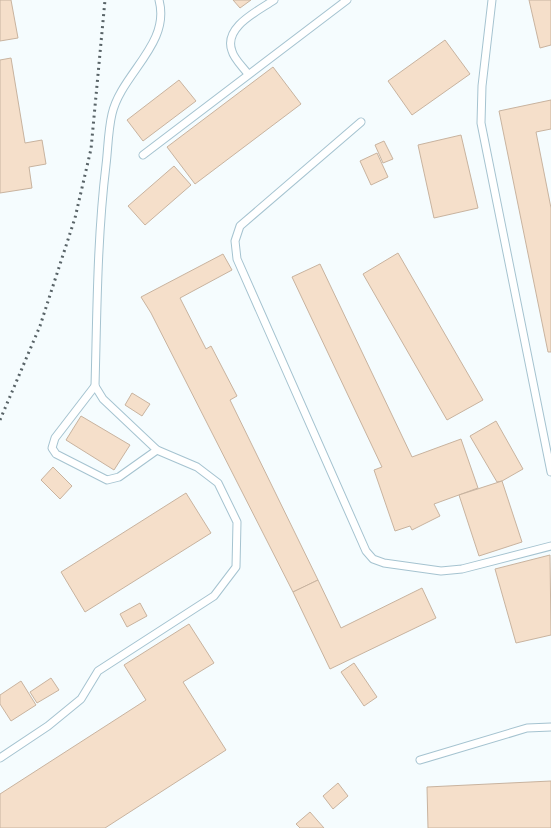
<svg xmlns="http://www.w3.org/2000/svg" width="551" height="828" font-family="Inter,sans-serif">
  <rect width="100%" height="100%" fill="#f5fcfe"/>
  <!-- building -->
  <g fill="#f5dfca" stroke="#c8b39f">
    <polygon points="0,0 11,0 18,38 0,41"/>
    <polygon points="233,0 251,0 240,8"/>
    <polygon points="529,0 551,0 551,45 540,48"/>
    <polygon points="445,40 470,74 412,115 388,81"/>
    <polygon points="11,58 25,143 42,140 46,164 29,167 32,188 0,193 0,60"/>
    <polygon points="273,67 301,104 195,184 167,147"/>
    <polygon points="179,80 196,101 143,141 127,120"/>
    <polygon points="551,100 551,129 536,132 551,208 551,352 548,352 499,111"/>
    <polygon points="461,135 478,208 434,218 418,145"/>
    <polygon points="384,141 393,159 383,163 375,145"/>
    <polygon points="377,153 388,177 371,185 360,161"/>
    <polygon points="174,166 191,185 145,225 128,206"/>
    <polygon points="398,253 483,400 447,420 363,274"/>
    <polygon points="223,254 232,270 180,298 206,349 211,346 237,396 230,400 318,580 293,592 151,313 141,297"/>
    <polygon points="320,264 412,457 461,439 478,488 434,504 440,516 412,530 410,526 395,531 374,470 382,467 292,277"/>
    <polygon points="132,393 150,404 142,416 125,405"/>
    <polygon points="81,416 130,445 114,470 66,440"/>
    <polygon points="496,421 523,469 502,481 497,482 470,436"/>
    <polygon points="53,467 72,486 60,499 41,480"/>
    <polygon points="502,481 522,542 479,556 459,495"/>
    <polygon points="186,493 211,533 85,612 61,572"/>
    <polygon points="550,555 551,635 516,643 495,569"/>
    <polygon points="318,580 341,628 422,588 436,618 330,669 293,592"/>
    <polygon points="140,603 147,616 127,627 120,614"/>
    <polygon points="189,624 214,663 183,682 226,750 105,828 0,828 0,794 146,700 124,665"/>
    <polygon points="354,663 377,697 364,706 341,672"/>
    <polygon points="51,678 59,690 37,703 30,692"/>
    <polygon points="21,681 36,705 11,721 0,704 0,695"/>
    <polygon points="551,781 551,828 428,828 427,787"/>
    <polygon points="338,783 348,796 333,809 323,796"/>
    <polygon points="310,812 324,828 300,828 296,824"/>
  </g>
  <g fill="none" stroke-linecap="round" stroke-linejoin="round">
    <!-- lane casing -->
    <g stroke="#a5c3d0" stroke-width="9">
      <g id="lane">
        <polyline points="492,0 482,86 481,123 551,472"/>
        <path d="M248 74C243 67 234 59 232 51 223 27 258 11 274 0"/>
        <polyline points="361,122 240,226 235,241 237,259 366,551 373,559 384,563 441,571 462,569 551,546"/>
        <polyline points="143,155 347,0"/>
        <polyline points="95,386 55,438 52,448 56,454 107,480 119,477 157,450"/>
        <path d="M0 758 48 726 81 699 98 671 214 596 236 567 237 522 218 483 197 467 157 450 103 399 95 386C97 313 97 239 106 165 108 149 108 131 112 114 121 74 171 44 159 0"/>
        <polyline points="420,760 527,728 551,727"/>
      </g>
    </g>
    <!-- lane -->
    <use href="#lane" stroke="#fff" stroke-width="7"/>
    <!-- rail -->
    <polyline stroke="#586367" stroke-width="3" stroke-dasharray="2 4" stroke-linecap="butt" points="0,420 40,326 75,218 91,149 105,0"/>
  </g>
</svg>
